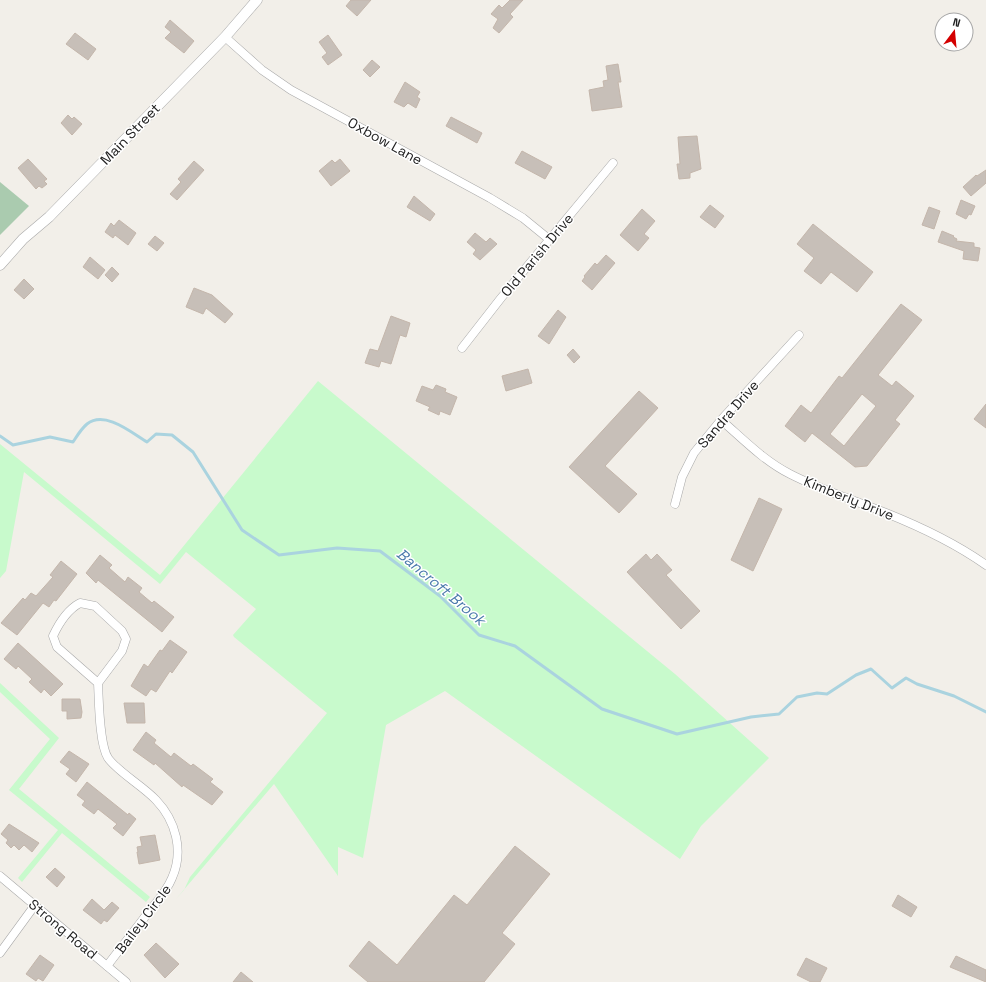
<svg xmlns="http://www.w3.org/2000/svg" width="986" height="982" font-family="'Space Grotesk',sans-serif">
  <rect width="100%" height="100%" fill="#f2efe9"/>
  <!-- cemetery -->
  <polygon fill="#aacbaf" points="0,182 29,206 0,235"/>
  <!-- park -->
  <g fill="#c8facc">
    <polygon points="318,381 675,674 769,758 701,826 680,859 445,691 386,725 363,858 338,847 338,876 274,784 176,899 184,890 190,877 327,713 234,637 233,635 256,609 186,552 160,584 24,472 6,571 0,578 0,444 160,575"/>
    <polygon points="0,683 59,738 19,789 150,897 146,902 62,833 22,882 18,878 58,830 9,790 50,739 0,692"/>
  </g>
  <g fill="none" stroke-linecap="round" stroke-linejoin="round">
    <!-- stream -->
    <path stroke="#aad3df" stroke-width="3" d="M0 436 13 445 50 437 73 442C77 436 81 429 87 424 105 410 132 433 147 442L156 434 172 435 193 452 242 530 279 555 337 548 380 551 440 596 479 635 515 646 602 709 677 734 751 717 779 714 797 697 817 693 827 694 856 675 871 669 892 688 906 678 917 684 954 696 986 712"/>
  </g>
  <!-- building -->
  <g fill="#c7bfb8" stroke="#c4b6ab" fill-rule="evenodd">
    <polygon points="351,0 371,0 357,16 346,6"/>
    <polygon points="510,0 523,0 510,14 513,17 499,33 493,28 498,19 491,14 499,5 502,8"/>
    <polygon points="170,20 194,41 184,53 165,38 171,32 165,27"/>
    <polygon points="75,33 96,49 88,60 66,44"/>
    <polygon points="328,35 342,55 328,65 322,57 327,53 319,42"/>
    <polygon points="372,60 380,67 370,77 363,70"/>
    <polygon points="618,64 621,82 618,82 622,107 592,111 589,90 604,87 603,81 608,80 606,66"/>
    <polygon points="405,82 420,92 417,97 420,99 416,108 408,103 404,107 394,102"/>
    <polygon points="68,115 72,119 74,117 82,124 72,135 61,123"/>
    <polygon points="451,117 482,133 477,143 446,126"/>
    <polygon points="697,136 701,169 690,173 690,178 679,179 677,164 680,164 678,137"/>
    <polygon points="522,151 552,167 545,179 515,163"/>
    <polygon points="28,159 47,179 44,181 47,184 42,188 39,186 36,189 18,168"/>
    <polygon points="340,159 350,171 331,186 319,171 332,160 335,163"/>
    <polygon points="194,161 204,170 177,200 170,194 181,182 178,179"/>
    <polygon points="986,170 986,183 971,196 963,187 976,175 977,176"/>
    <polygon points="414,196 435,214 430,221 407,207"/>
    <polygon points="961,200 975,206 971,215 969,214 966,219 956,214"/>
    <polygon points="710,205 724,216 715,228 700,217"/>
    <polygon points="929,207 940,211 934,229 922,225"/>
    <polygon points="642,209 655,221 644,234 649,238 638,251 620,235"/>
    <polygon points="119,220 136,233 128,245 115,235 113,238 105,232 111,223 114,226"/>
    <polygon points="813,224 873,272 857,292 831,272 821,284 804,271 814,258 797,244"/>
    <polygon points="942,231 954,236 953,237 957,239 956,241 974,243 974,247 980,248 978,261 963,259 964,251 938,242"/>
    <polygon points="475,233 486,242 490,238 497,244 480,260 473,254 476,250 467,242"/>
    <polygon points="155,236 164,243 157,251 148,244"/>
    <polygon points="606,255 615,263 592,290 582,281 585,277 584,276 595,263 597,265"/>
    <polygon points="90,257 105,270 98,279 83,267"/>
    <polygon points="112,267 119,274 112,282 105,275"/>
    <polygon points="24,279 34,289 24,299 14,290"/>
    <polygon points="194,288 212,295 233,314 225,323 206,308 203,314 186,307"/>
    <path d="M901 304 922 320 878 375 892 386 896 381 914 396 895 420 900 424 867 466 855 467 812 433 805 442 785 426 801 405 811 413 839 376 842 378ZM862 394 876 406 844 446 830 434Z"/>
    <polygon points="558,310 566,317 549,344 538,336"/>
    <polygon points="391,316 410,323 406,337 400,335 391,364 381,361 379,367 365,363 370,349 378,351"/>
    <polygon points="573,349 580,357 574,363 567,355"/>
    <polygon points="528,369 532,383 506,391 502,376"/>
    <polygon points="436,385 446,389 445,392 457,397 450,415 440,411 439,415 428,410 430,407 416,401 422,386 433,390"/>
    <polygon points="639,391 658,408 605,466 637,494 619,513 569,467"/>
    <polygon points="986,404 986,428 974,419"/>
    <polygon points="759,498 782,509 753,571 731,560"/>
    <polygon points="646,554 651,560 657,554 672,570 666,575 700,611 681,629 627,572"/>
    <polygon points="100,555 112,565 109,568 125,582 128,577 142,588 139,592 152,603 154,601 174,617 162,632 98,580 96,583 86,573"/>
    <polygon points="61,561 77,574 56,601 54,600 49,607 43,603 17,635 1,623 23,598 25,600 31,593 36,596 53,577 50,575"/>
    <polygon points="170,640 187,652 172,673 170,671 156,692 151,689 146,696 131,686 144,664 148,667 160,650 162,651"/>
    <polygon points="18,643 63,684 51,696 44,689 41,693 29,682 32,679 18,666 16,669 4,659"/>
    <polygon points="62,699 80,699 82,712 81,718 67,719 67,711 62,711"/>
    <polygon points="124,703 144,703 145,723 127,723"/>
    <polygon points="146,732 156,740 154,743 171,757 174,753 191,766 193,764 213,779 210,782 223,792 212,805 183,785 182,787 155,763 154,765 133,750"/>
    <polygon points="69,751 89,764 76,782 66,774 70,769 60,762"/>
    <polygon points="87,782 128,815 129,813 136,819 123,836 113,828 117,824 98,809 94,814 82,805 85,801 77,795"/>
    <polygon points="9,824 39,843 32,852 24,845 19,850 14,845 11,848 6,843 8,840 1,834"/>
    <polygon points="155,835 160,860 139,864 137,852 138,852 137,847 142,846 140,837"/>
    <polygon points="515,846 550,874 502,933 515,944 484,982 368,982 349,966 369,941 397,965 454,895 467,905"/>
    <polygon points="55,868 65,877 57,887 46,877"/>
    <polygon points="898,895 917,907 911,917 892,906"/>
    <polygon points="92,899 104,910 112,902 119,908 107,922 104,920 101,924 83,910"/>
    <polygon points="156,943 179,964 165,978 144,955"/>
    <polygon points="40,955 54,965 43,981 38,978 36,981 26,974"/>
    <polygon points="956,956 986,970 986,982 950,967"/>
    <polygon points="806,958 827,968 820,982 811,982 797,975"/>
    <polygon points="241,972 253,982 233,982"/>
  </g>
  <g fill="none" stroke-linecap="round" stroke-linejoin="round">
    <!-- minor casing -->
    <g stroke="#a9a9a9" stroke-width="9">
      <g id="minor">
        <polyline points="225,37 262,70 291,90 490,198 523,218 550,240"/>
        <polyline points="462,348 501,298 613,163"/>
        <path d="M721 420C743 439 764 461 790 474 821 490 854 500 886 513 921 527 955 543 986 565"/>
        <polyline points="675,504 682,477 694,453 721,420 799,335"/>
        <path d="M98 683 57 647 53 636C59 623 67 610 80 603L95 606 122 631 126 639 122 651 98 683C99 700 99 744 108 758 118 772 143 786 156 800 176 821 184 851 172 878 166 893 154 905 144 918 132 934 119 950 107 966"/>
        <polyline points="0,876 126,982"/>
        <polyline points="0,953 35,905"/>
      </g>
    </g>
    <!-- tertiary casing -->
    <g stroke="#a9a9a9" stroke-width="11">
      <polyline id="tertiary" points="0,265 23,239 49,217 225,37 257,0"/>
    </g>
    <!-- minor -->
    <use href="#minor" stroke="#fff" stroke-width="8"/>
    <!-- tertiary -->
    <use href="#tertiary" stroke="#fff" stroke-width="10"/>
  </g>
  <g text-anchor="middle" stroke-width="3" stroke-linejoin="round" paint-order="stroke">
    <!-- street labels -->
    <g font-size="14" fill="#222" stroke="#fff">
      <text transform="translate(130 134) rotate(-46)" y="5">Main Street</text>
      <text transform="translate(385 141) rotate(29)" y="5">Oxbow Lane</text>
      <text transform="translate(537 255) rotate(-50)" y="5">Old Parish Drive</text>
      <text transform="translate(728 414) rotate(-49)" y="5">Sandra Drive</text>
      <text transform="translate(849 498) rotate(22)" y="5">Kimberly Drive</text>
      <text transform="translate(143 919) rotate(-53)" y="5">Bailey Circle</text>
      <text transform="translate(63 929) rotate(40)" y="5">Strong Road</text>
    </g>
    <!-- water labels -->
    <g font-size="15" font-style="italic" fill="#4a7aab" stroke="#fff">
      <text transform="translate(441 587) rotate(40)" y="5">Bancroft Brook</text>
    </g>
  </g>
  <!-- north arrow -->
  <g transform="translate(954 32) rotate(16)"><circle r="19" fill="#ffffff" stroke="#a7a7a7"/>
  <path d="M0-3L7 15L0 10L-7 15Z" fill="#d40000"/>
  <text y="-6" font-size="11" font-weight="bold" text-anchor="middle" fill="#222222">N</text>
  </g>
</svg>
